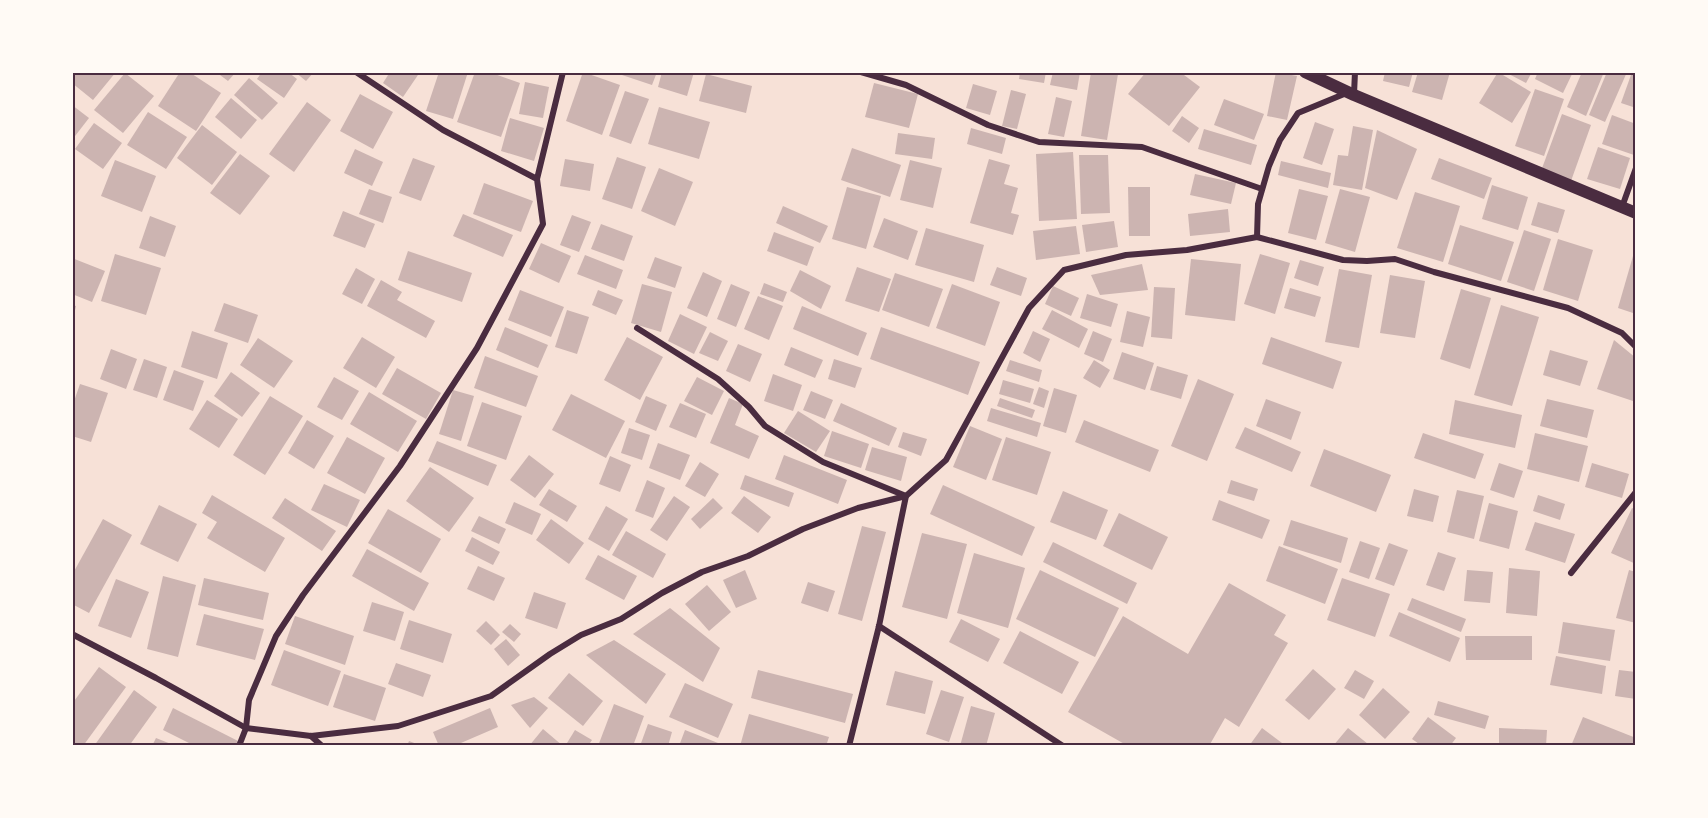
<svg xmlns="http://www.w3.org/2000/svg" width="1708" height="818" font-family="Quicksand,sans-serif">
  <rect width="100%" height="100%" fill="#f7e1d7"/>
  <!-- building -->
  <g fill="#ccb4b1">
    <polygon points="72,72 116,72 93,100 72,83"/>
    <polygon points="180,72 189,72 221,93 196,131 158,106"/>
    <polygon points="216,72 236,72 228,81"/>
    <polygon points="262,72 288,72 297,79 284,98 257,79"/>
    <polygon points="295,72 314,72 306,81"/>
    <polygon points="390,72 420,72 403,97 383,83"/>
    <polygon points="439,72 468,72 453,119 426,111"/>
    <polygon points="475,72 489,72 520,83 501,137 457,122"/>
    <polygon points="583,72 620,85 602,135 566,121"/>
    <polygon points="623,72 657,72 652,85 622,75"/>
    <polygon points="662,72 694,72 687,96 658,87"/>
    <polygon points="1020,72 1046,72 1044,83 1019,79"/>
    <polygon points="1053,72 1080,72 1077,90 1050,85"/>
    <polygon points="1091,72 1118,74 1107,140 1081,136"/>
    <polygon points="1146,72 1180,72 1200,87 1169,126 1128,94"/>
    <polygon points="1276,72 1297,76 1287,120 1267,116"/>
    <polygon points="1385,72 1413,72 1409,87 1383,81"/>
    <polygon points="1418,72 1450,72 1442,100 1412,92"/>
    <polygon points="1498,72 1531,92 1512,123 1479,103"/>
    <polygon points="1505,72 1532,72 1526,83"/>
    <polygon points="1538,72 1573,72 1563,93 1535,79"/>
    <polygon points="1582,72 1604,72 1586,116 1567,107"/>
    <polygon points="1607,72 1627,72 1605,122 1589,115"/>
    <polygon points="1632,72 1636,72 1636,108 1621,103"/>
    <polygon points="125,73 154,96 123,133 94,110"/>
    <polygon points="706,74 752,86 746,113 699,101"/>
    <polygon points="249,78 278,103 262,120 234,95"/>
    <polygon points="525,82 549,87 543,118 519,114"/>
    <polygon points="874,83 918,94 909,128 865,117"/>
    <polygon points="973,84 997,91 990,115 966,108"/>
    <polygon points="1535,89 1564,99 1544,156 1515,146"/>
    <polygon points="1011,90 1026,94 1017,129 1002,126"/>
    <polygon points="625,91 649,99 631,144 609,136"/>
    <polygon points="360,94 393,112 373,149 340,131"/>
    <polygon points="1056,97 1072,101 1064,137 1048,134"/>
    <polygon points="231,98 257,120 241,139 215,117"/>
    <polygon points="1224,99 1264,114 1254,140 1214,125"/>
    <polygon points="307,102 331,120 294,172 269,154"/>
    <polygon points="72,105 89,118 72,140"/>
    <polygon points="659,107 710,122 699,159 648,144"/>
    <polygon points="148,112 187,137 166,169 127,145"/>
    <polygon points="1562,114 1591,125 1571,181 1541,171"/>
    <polygon points="1612,115 1636,124 1636,149 1634,155 1602,144"/>
    <polygon points="1182,116 1199,128 1189,143 1172,131"/>
    <polygon points="510,118 544,128 534,161 501,151"/>
    <polygon points="1315,122 1334,129 1322,165 1303,158"/>
    <polygon points="94,123 122,143 103,169 75,149"/>
    <polygon points="202,125 237,152 212,185 177,158"/>
    <polygon points="1353,126 1373,130 1362,190 1333,185 1338,155 1348,156"/>
    <polygon points="971,128 1006,138 1002,154 967,144"/>
    <polygon points="1204,129 1257,145 1251,165 1198,149"/>
    <polygon points="1377,130 1417,149 1397,200 1365,188"/>
    <polygon points="898,133 935,138 932,159 895,154"/>
    <polygon points="1598,147 1630,158 1620,189 1587,179"/>
    <polygon points="852,148 901,165 890,197 841,180"/>
    <polygon points="355,149 383,162 372,186 344,173"/>
    <polygon points="1073,152 1077,219 1039,221 1036,154"/>
    <polygon points="240,154 270,176 240,215 210,193"/>
    <polygon points="1079,155 1108,155 1110,213 1081,214"/>
    <polygon points="617,157 646,167 632,209 602,199"/>
    <polygon points="413,158 435,166 421,201 399,193"/>
    <polygon points="1439,158 1492,178 1484,199 1431,179"/>
    <polygon points="565,159 594,164 590,191 560,186"/>
    <polygon points="989,159 1010,165 1004,184 1018,188 1011,213 1019,215 1013,235 970,223"/>
    <polygon points="115,160 156,176 142,212 101,196"/>
    <polygon points="910,160 942,168 933,208 900,200"/>
    <polygon points="1281,161 1331,173 1328,188 1278,175"/>
    <polygon points="659,168 693,182 675,226 641,211"/>
    <polygon points="1195,174 1236,183 1231,204 1190,195"/>
    <polygon points="484,183 533,201 521,232 473,214"/>
    <polygon points="1492,185 1528,197 1518,230 1482,219"/>
    <polygon points="847,187 881,196 866,249 832,239"/>
    <polygon points="1128,187 1150,187 1150,236 1129,236"/>
    <polygon points="369,189 392,197 383,223 359,214"/>
    <polygon points="1299,189 1328,196 1316,240 1288,233"/>
    <polygon points="1340,189 1370,197 1355,252 1325,243"/>
    <polygon points="1415,192 1460,206 1443,262 1397,248"/>
    <polygon points="1538,202 1565,210 1558,233 1531,225"/>
    <polygon points="783,206 828,226 820,243 776,223"/>
    <polygon points="1228,209 1230,232 1190,236 1188,214"/>
    <polygon points="343,211 375,224 365,248 333,236"/>
    <polygon points="463,214 513,235 503,257 453,236"/>
    <polygon points="572,215 591,222 579,252 560,245"/>
    <polygon points="150,216 176,226 165,257 139,248"/>
    <polygon points="884,218 918,231 908,260 873,247"/>
    <polygon points="1114,221 1118,247 1086,252 1082,225"/>
    <polygon points="601,224 633,236 624,261 591,249"/>
    <polygon points="1460,225 1514,242 1501,281 1448,264"/>
    <polygon points="1076,226 1080,254 1036,260 1033,231"/>
    <polygon points="926,228 984,245 974,282 915,265"/>
    <polygon points="1524,230 1551,239 1534,291 1507,282"/>
    <polygon points="774,232 814,247 807,266 767,251"/>
    <polygon points="1558,239 1593,250 1578,301 1543,290"/>
    <polygon points="541,243 571,256 559,283 529,269"/>
    <polygon points="408,251 472,273 462,302 398,280"/>
    <polygon points="115,254 161,268 146,315 101,301"/>
    <polygon points="1260,254 1290,263 1275,314 1244,304"/>
    <polygon points="585,255 623,270 616,289 577,274"/>
    <polygon points="1633,256 1636,257 1636,314 1618,308"/>
    <polygon points="655,257 682,267 675,288 647,278"/>
    <polygon points="72,258 105,271 92,302 72,294"/>
    <polygon points="1191,259 1241,264 1235,321 1185,315"/>
    <polygon points="1300,260 1324,267 1318,286 1294,278"/>
    <polygon points="1142,264 1148,290 1100,295 1091,275"/>
    <polygon points="857,267 891,279 879,312 845,301"/>
    <polygon points="997,267 1027,278 1021,296 990,285"/>
    <polygon points="356,268 375,279 362,304 342,294"/>
    <polygon points="1339,269 1372,275 1359,348 1325,342"/>
    <polygon points="800,270 831,286 821,309 790,291"/>
    <polygon points="703,272 722,281 707,317 687,308"/>
    <polygon points="895,273 943,289 929,327 882,310"/>
    <polygon points="1390,275 1425,281 1415,338 1380,333"/>
    <polygon points="381,280 402,292 397,300 435,321 426,338 367,306"/>
    <polygon points="764,283 787,292 783,302 760,294"/>
    <polygon points="642,284 672,292 661,332 631,323"/>
    <polygon points="731,284 750,292 736,327 717,319"/>
    <polygon points="952,284 1000,302 985,346 936,328"/>
    <polygon points="1053,286 1079,298 1071,316 1045,304"/>
    <polygon points="1154,287 1175,288 1172,339 1151,337"/>
    <polygon points="1290,288 1321,297 1315,317 1284,308"/>
    <polygon points="1461,289 1491,298 1470,369 1440,359"/>
    <polygon points="520,290 564,307 551,337 508,320"/>
    <polygon points="598,290 623,300 616,315 592,305"/>
    <polygon points="1087,294 1118,304 1111,327 1080,318"/>
    <polygon points="758,296 783,306 769,340 744,329"/>
    <polygon points="224,303 258,315 248,343 214,331"/>
    <polygon points="72,305 76,306 73,319 72,319"/>
    <polygon points="1501,305 1539,317 1512,406 1474,395"/>
    <polygon points="802,306 867,333 858,356 793,329"/>
    <polygon points="567,310 589,317 577,354 555,347"/>
    <polygon points="1052,310 1088,329 1079,348 1042,329"/>
    <polygon points="1127,311 1150,317 1143,347 1120,342"/>
    <polygon points="680,314 707,327 694,354 668,341"/>
    <polygon points="505,327 548,345 538,368 496,350"/>
    <polygon points="881,327 980,362 968,395 870,359"/>
    <polygon points="192,331 228,343 217,379 181,367"/>
    <polygon points="1033,331 1050,339 1040,362 1023,353"/>
    <polygon points="1093,331 1112,339 1103,362 1084,354"/>
    <polygon points="710,332 728,341 718,361 699,353"/>
    <polygon points="362,337 395,357 376,388 343,368"/>
    <polygon points="627,337 663,357 640,400 604,380"/>
    <polygon points="1271,337 1342,362 1333,389 1262,364"/>
    <polygon points="258,338 293,361 274,388 240,365"/>
    <polygon points="1614,340 1636,358 1636,386 1633,401 1597,389"/>
    <polygon points="738,344 762,354 750,382 726,371"/>
    <polygon points="791,347 823,360 815,378 784,365"/>
    <polygon points="111,349 137,359 126,389 100,379"/>
    <polygon points="1550,350 1588,361 1580,386 1543,375"/>
    <polygon points="1122,352 1154,363 1145,390 1113,379"/>
    <polygon points="485,356 538,376 526,407 474,388"/>
    <polygon points="144,359 167,367 157,398 133,390"/>
    <polygon points="834,359 862,368 855,388 828,379"/>
    <polygon points="1010,360 1042,370 1039,382 1006,371"/>
    <polygon points="1094,360 1110,370 1100,388 1083,378"/>
    <polygon points="1157,366 1188,375 1181,399 1150,390"/>
    <polygon points="397,368 441,393 426,419 382,394"/>
    <polygon points="174,370 204,381 193,411 163,400"/>
    <polygon points="231,372 260,393 242,417 214,396"/>
    <polygon points="773,374 802,385 793,411 764,401"/>
    <polygon points="334,377 359,391 342,420 317,407"/>
    <polygon points="697,377 724,391 712,415 684,401"/>
    <polygon points="1198,379 1234,394 1207,461 1171,446"/>
    <polygon points="1003,380 1034,389 1030,403 999,394"/>
    <polygon points="80,384 108,393 91,442 72,436 72,407"/>
    <polygon points="1039,387 1049,391 1044,408 1033,404"/>
    <polygon points="1054,388 1077,395 1066,433 1043,426"/>
    <polygon points="453,390 474,396 461,441 439,434"/>
    <polygon points="811,391 833,400 825,419 803,410"/>
    <polygon points="369,392 417,421 398,452 350,424"/>
    <polygon points="571,394 625,421 606,458 552,430"/>
    <polygon points="270,396 303,416 265,475 233,455"/>
    <polygon points="646,396 667,405 656,431 635,422"/>
    <polygon points="729,398 743,404 735,425 759,436 749,459 710,443"/>
    <polygon points="1000,398 1035,410 1032,418 997,406"/>
    <polygon points="1266,399 1301,412 1291,440 1256,426"/>
    <polygon points="1547,399 1594,410 1587,438 1540,426"/>
    <polygon points="207,400 238,419 219,448 189,429"/>
    <polygon points="1455,400 1522,415 1515,448 1449,434"/>
    <polygon points="482,402 522,416 506,460 467,446"/>
    <polygon points="680,403 706,414 696,438 669,427"/>
    <polygon points="841,403 897,428 889,446 833,421"/>
    <polygon points="991,408 1041,423 1037,437 987,421"/>
    <polygon points="798,411 830,431 816,452 784,433"/>
    <polygon points="307,420 334,436 314,469 288,453"/>
    <polygon points="1084,420 1159,450 1150,472 1075,442"/>
    <polygon points="970,426 1002,439 986,480 953,467"/>
    <polygon points="1245,427 1301,452 1292,472 1235,448"/>
    <polygon points="629,428 650,435 642,460 621,453"/>
    <polygon points="832,431 869,444 861,468 824,456"/>
    <polygon points="903,432 927,439 921,456 898,447"/>
    <polygon points="1423,433 1484,454 1475,479 1414,458"/>
    <polygon points="1535,433 1588,446 1579,482 1527,469"/>
    <polygon points="347,437 385,458 365,494 327,473"/>
    <polygon points="1006,437 1051,452 1037,495 992,480"/>
    <polygon points="437,441 497,465 488,486 428,461"/>
    <polygon points="658,443 690,455 680,480 649,468"/>
    <polygon points="872,447 907,457 901,481 865,470"/>
    <polygon points="1324,449 1391,475 1376,512 1310,486"/>
    <polygon points="529,455 554,474 535,498 510,480"/>
    <polygon points="784,455 847,480 838,504 775,479"/>
    <polygon points="610,456 631,465 620,492 599,484"/>
    <polygon points="700,462 719,474 705,497 685,486"/>
    <polygon points="1499,463 1523,471 1514,498 1490,490"/>
    <polygon points="1592,463 1629,474 1622,498 1585,487"/>
    <polygon points="430,467 474,498 449,532 406,501"/>
    <polygon points="745,475 794,493 789,507 740,489"/>
    <polygon points="647,480 665,488 653,518 635,511"/>
    <polygon points="1231,480 1258,489 1254,501 1227,493"/>
    <polygon points="324,484 360,500 347,527 311,510"/>
    <polygon points="943,485 1035,527 1022,556 930,514"/>
    <polygon points="549,489 577,506 567,522 539,505"/>
    <polygon points="1414,489 1439,496 1433,522 1407,516"/>
    <polygon points="1457,490 1484,496 1474,539 1447,532"/>
    <polygon points="1063,491 1108,510 1096,540 1050,522"/>
    <polygon points="212,495 285,538 265,572 207,538 217,522 202,513"/>
    <polygon points="1538,495 1565,504 1560,520 1533,511"/>
    <polygon points="674,496 690,507 667,541 650,530"/>
    <polygon points="744,496 771,517 758,533 731,513"/>
    <polygon points="285,498 336,531 322,551 272,518"/>
    <polygon points="713,498 723,508 700,529 691,519"/>
    <polygon points="1219,500 1270,520 1262,539 1212,520"/>
    <polygon points="514,502 541,514 532,535 505,523"/>
    <polygon points="1489,503 1518,511 1509,549 1479,541"/>
    <polygon points="159,505 197,524 178,562 140,544"/>
    <polygon points="606,506 628,519 609,551 588,539"/>
    <polygon points="1632,508 1636,510 1636,564 1611,553"/>
    <polygon points="388,509 441,539 421,573 368,543"/>
    <polygon points="1119,513 1168,537 1152,570 1103,546"/>
    <polygon points="479,516 506,529 499,544 471,531"/>
    <polygon points="103,519 132,535 89,613 72,604 72,575"/>
    <polygon points="551,519 584,543 569,564 536,540"/>
    <polygon points="1291,520 1348,538 1341,563 1283,545"/>
    <polygon points="1535,522 1575,534 1565,563 1525,550"/>
    <polygon points="862,526 886,532 862,621 838,614"/>
    <polygon points="626,531 666,554 653,578 612,555"/>
    <polygon points="922,533 967,544 947,619 902,607"/>
    <polygon points="472,537 500,552 493,565 465,551"/>
    <polygon points="1360,541 1380,548 1369,579 1349,572"/>
    <polygon points="1053,542 1137,583 1127,604 1043,562"/>
    <polygon points="1389,543 1408,550 1394,586 1375,579"/>
    <polygon points="1279,546 1338,569 1325,604 1266,581"/>
    <polygon points="367,549 429,583 414,611 352,576"/>
    <polygon points="1438,552 1456,558 1444,591 1426,585"/>
    <polygon points="974,553 1025,568 1008,628 957,613"/>
    <polygon points="598,555 637,576 624,600 585,579"/>
    <polygon points="478,566 505,578 494,601 467,589"/>
    <polygon points="1509,568 1540,571 1537,616 1506,613"/>
    <polygon points="745,570 757,599 736,608 723,580"/>
    <polygon points="1040,570 1119,608 1095,657 1016,619"/>
    <polygon points="1467,570 1493,572 1490,603 1464,601"/>
    <polygon points="1629,570 1636,572 1636,623 1616,618"/>
    <polygon points="163,576 196,585 178,657 147,649"/>
    <polygon points="204,578 269,593 263,620 198,605"/>
    <polygon points="1342,578 1390,594 1375,637 1327,620"/>
    <polygon points="116,579 149,592 131,638 98,626"/>
    <polygon points="808,582 835,591 828,612 801,603"/>
    <polygon points="1229,583 1286,615 1274,635 1288,643 1239,727 1225,718 1209,746 1128,746 1068,712 1123,616 1188,654"/>
    <polygon points="707,585 731,612 709,631 685,604"/>
    <polygon points="534,592 566,603 557,629 525,618"/>
    <polygon points="1412,598 1466,619 1461,632 1407,610"/>
    <polygon points="372,602 404,612 395,641 363,631"/>
    <polygon points="670,608 720,648 703,682 633,634"/>
    <polygon points="1399,612 1460,638 1450,662 1389,636"/>
    <polygon points="204,614 264,629 255,660 196,645"/>
    <polygon points="295,616 354,636 345,665 285,644"/>
    <polygon points="961,619 1000,639 988,662 949,642"/>
    <polygon points="409,620 452,634 443,663 400,649"/>
    <polygon points="486,621 500,635 491,645 476,631"/>
    <polygon points="1563,622 1615,630 1610,661 1558,653"/>
    <polygon points="510,624 521,634 514,642 502,632"/>
    <polygon points="1020,631 1079,662 1062,694 1003,663"/>
    <polygon points="1465,636 1532,636 1532,660 1466,660"/>
    <polygon points="506,639 520,655 508,666 494,649"/>
    <polygon points="614,640 666,674 646,704 586,655"/>
    <polygon points="284,650 341,671 328,706 271,685"/>
    <polygon points="1556,656 1606,666 1602,694 1550,685"/>
    <polygon points="396,663 431,675 423,697 388,684"/>
    <polygon points="99,667 126,687 83,746 72,746 72,704"/>
    <polygon points="1313,669 1336,689 1309,720 1285,700"/>
    <polygon points="758,670 853,694 845,723 751,698"/>
    <polygon points="1355,670 1374,681 1364,699 1344,688"/>
    <polygon points="1619,670 1636,672 1636,699 1615,696"/>
    <polygon points="895,671 933,681 925,714 886,705"/>
    <polygon points="569,673 603,701 583,726 548,698"/>
    <polygon points="344,674 386,688 375,721 333,707"/>
    <polygon points="685,683 733,704 718,738 669,717"/>
    <polygon points="1383,688 1410,712 1385,739 1359,715"/>
    <polygon points="134,690 157,707 129,746 94,746"/>
    <polygon points="941,690 964,697 949,742 926,734"/>
    <polygon points="534,697 548,708 530,728 511,705"/>
    <polygon points="1438,701 1489,716 1485,729 1434,715"/>
    <polygon points="614,704 644,716 633,746 598,746"/>
    <polygon points="971,706 995,713 986,746 960,746"/>
    <polygon points="173,708 242,743 240,746 195,746 163,730"/>
    <polygon points="490,708 498,727 454,746 439,746 433,732"/>
    <polygon points="749,714 829,737 826,746 740,746"/>
    <polygon points="1428,717 1456,738 1450,746 1422,746 1412,739"/>
    <polygon points="1583,717 1636,738 1636,746 1571,746"/>
    <polygon points="648,724 672,732 668,746 640,746"/>
    <polygon points="1262,728 1286,746 1249,746"/>
    <polygon points="1348,728 1368,744 1366,746 1333,746"/>
    <polygon points="1499,728 1547,730 1546,746 1499,746"/>
    <polygon points="543,729 563,746 529,746"/>
    <polygon points="575,730 592,740 588,746 571,746 567,743"/>
    <polygon points="685,730 718,743 717,746 679,746"/>
    <polygon points="156,738 176,746 152,746"/>
    <polygon points="409,741 422,746 407,746"/>
  </g>
  <g fill="none" stroke-linecap="round" stroke-linejoin="round">
    <!-- minor -->
    <g stroke="#4a2c40" stroke-width="6">
      <polyline points="861,72 906,85 988,125 1039,142 1142,147 1262,189"/>
      <polyline points="1354,94 1355,72"/>
      <polyline points="537,179 563,72"/>
      <polyline points="1622,207 1636,168"/>
      <polyline points="1257,237 1343,260 1367,261 1395,259 1434,272 1568,308 1622,333 1636,347"/>
      <polyline points="637,328 718,379 749,407 765,426 823,462 906,496 879,626 849,746"/>
      <polyline points="1571,573 1636,492"/>
      <polyline points="879,626 1063,746"/>
      <polyline points="72,634 156,678 246,728 311,736 398,726 491,696 550,654 581,635 621,619 662,593 702,572 748,556 803,529 858,508 906,496 946,460 1029,308 1064,270 1126,255 1187,250 1257,237 1258,204 1269,166 1280,140 1298,113 1349,92"/>
      <polyline points="311,736 322,746"/>
      <polyline points="239,746 246,728 249,700 276,636 303,595 400,466 477,348 543,224 537,179 443,130 356,72"/>
    </g>
    <!-- secondary -->
    <polyline stroke="#4a2c40" stroke-width="12" points="1305,72 1354,95 1636,213"/>
  </g>
  <!-- border -->
  <rect width="1708" height="818" fill="none" stroke="#fffaf5" stroke-width="147"/>
  <rect x="74" y="74" width="1560" height="670" fill="none" stroke="#4a2c40" stroke-width="2"/>
</svg>
